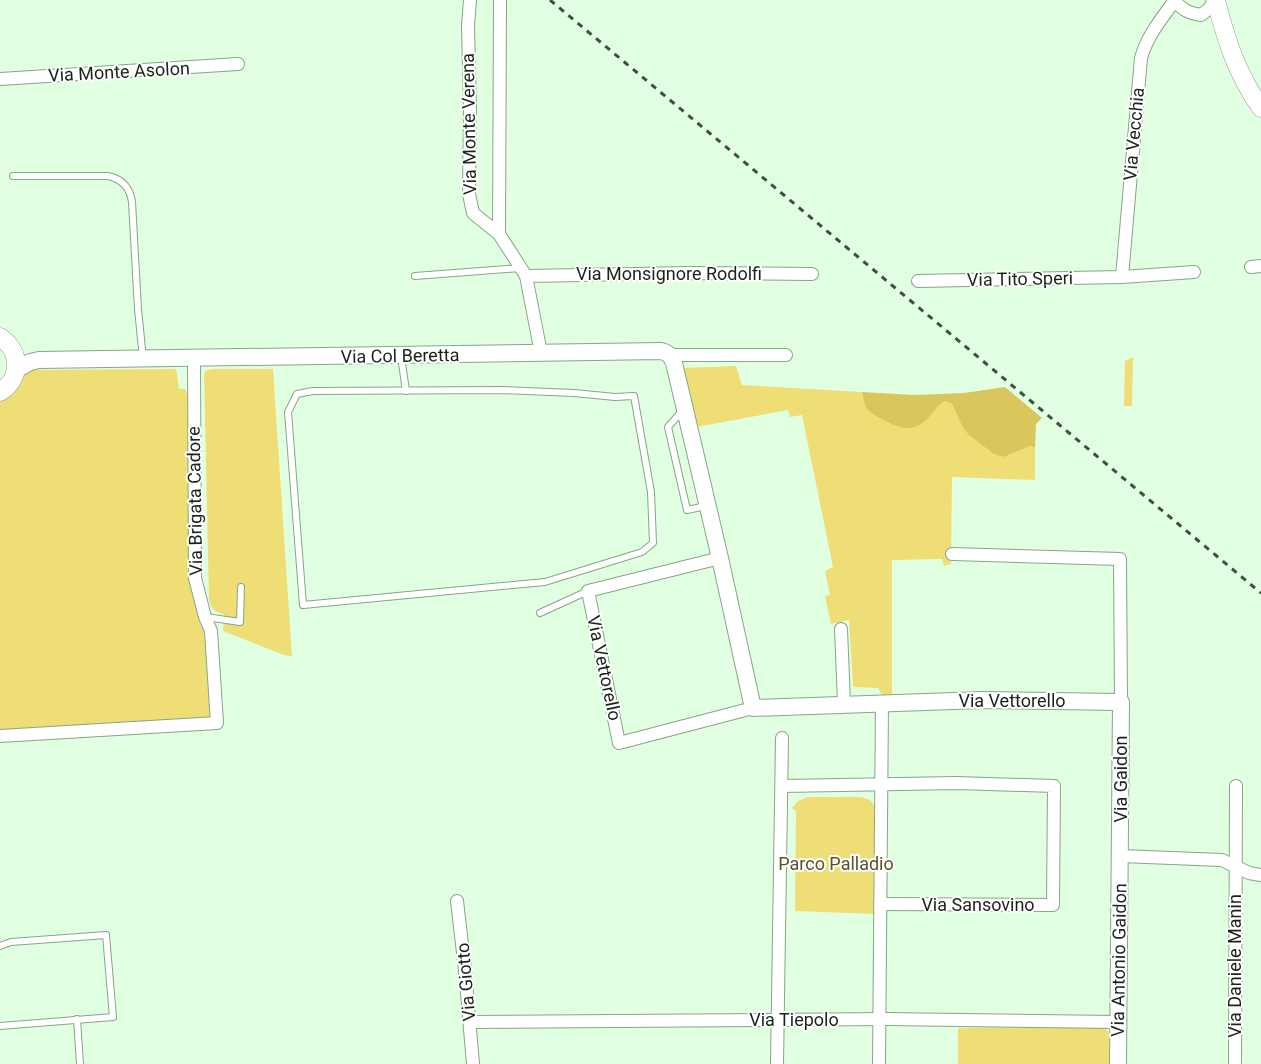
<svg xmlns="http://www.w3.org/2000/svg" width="1261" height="1064" font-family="Roboto,sans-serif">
  <rect width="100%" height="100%" fill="#e1ffe1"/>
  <!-- green -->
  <g fill="#efde76">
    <polygon points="1133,357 1132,406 1124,406 1125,361"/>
    <polygon points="736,366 742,385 862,392 866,406 930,416 936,405 945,401 952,404 963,428 1004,457 1030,446 1035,448 1035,480 952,477 951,564 944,566 942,559 892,560 892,694 882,695 878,688 853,687 849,620 831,624 825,596 830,595 825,571 833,567 802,415 790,417 788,410 696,427 684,368"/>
    <polygon points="176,369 179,389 186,389 186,393 189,395 193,505 200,625 204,629 213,725 0,738 0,389 19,370"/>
    <path d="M212 369H273L292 656 284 655 223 631 224 614C214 612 211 609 209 599L204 375 205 371Z"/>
    <polygon points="808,797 861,797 870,800 877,808 877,914 795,911 796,811 792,808 798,801"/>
    <polygon points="1098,1026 1105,1028 1109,1033 1110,1064 958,1064 958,1028"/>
  </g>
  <!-- forest -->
  <path fill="#d9c75b" d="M1005 387 1042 418 1036 424 1035 448 1030 446 1004 457 994 454 969 435 963 428 952 404 945 401C933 407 931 420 919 425 917 426 911 428 908 428 898 428 871 416 866 407 864 403 863 396 862 392L914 395 964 393Z"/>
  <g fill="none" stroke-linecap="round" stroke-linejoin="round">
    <!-- service casing -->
    <g stroke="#88a489" stroke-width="8">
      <g id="service">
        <path d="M13 176H108C122 179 130 187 132 202L138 309 143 359"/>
        <polyline points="415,276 521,268"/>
        <polyline points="401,356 406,391"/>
        <polygon points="503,390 574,393 615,397 634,396 651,492 653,543 642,552 545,582 303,605 288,412 297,394 313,391"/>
        <polyline points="683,410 668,427 687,510 706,506"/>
        <polyline points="540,613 588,591"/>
        <polyline points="206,617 240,622 241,587"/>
        <polyline points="0,946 11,942 106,935 113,1017 0,1026"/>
        <polyline points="77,1019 80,1064"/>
      </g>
    </g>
    <!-- minor casing -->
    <g stroke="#88a489" stroke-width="14">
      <g id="minor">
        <polyline points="470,0 468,26 470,108 469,194 473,213 499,234 526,276 541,353"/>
        <path d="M1174 0C1182 10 1189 13 1201 15L1210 8 1213 0"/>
        <polyline points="0,79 238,64"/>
        <polyline points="499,234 500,0"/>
        <polyline points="1251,267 1261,266"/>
        <polyline points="526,276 688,273 812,274"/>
        <path d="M1122 277 1141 58C1147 36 1162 18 1175 0"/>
        <polyline points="918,281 1122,277 1194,272"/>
        <polyline points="671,355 786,355"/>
        <polyline points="952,554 1120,559 1121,702"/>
        <polyline points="720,558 588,591 619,743 753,708"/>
        <polyline points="841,629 844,704"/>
        <polyline points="0,736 217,723 211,631 205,617 195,578 194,359"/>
        <polyline points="782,786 957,783 1054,786 1053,905 880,904"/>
        <polyline points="1121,856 1222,860 1249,873 1261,875"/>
        <polyline points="457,901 465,970 473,1064"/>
        <polyline points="470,1022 886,1019 1118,1022"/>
        <polyline points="777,1064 782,738"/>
        <polyline points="879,1064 882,702"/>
        <polyline points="1235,1064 1236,786"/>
      </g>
    </g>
    <!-- tertiary casing -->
    <g stroke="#88a489" stroke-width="18">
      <path id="tertiary" d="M16 370 30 362 39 360 661 351C669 353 671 356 674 363L720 558 753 708 982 700 1121 702 1118 1064"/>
    </g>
    <!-- secondary casing -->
    <g stroke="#88a489" stroke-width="19">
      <g id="secondary">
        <path d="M1216 0C1226 40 1237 74 1261 108"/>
        <path d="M0 337C21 351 22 378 0 392"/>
      </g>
    </g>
    <!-- service -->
    <use href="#service" stroke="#fff" stroke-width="6"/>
    <!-- minor -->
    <use href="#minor" stroke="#fff" stroke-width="12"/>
    <!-- tertiary -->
    <use href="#tertiary" stroke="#fff" stroke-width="16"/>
    <!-- secondary -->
    <use href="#secondary" stroke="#fff" stroke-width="18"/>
    <!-- rail -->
    <polyline stroke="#404e40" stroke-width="3" stroke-dasharray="6 6" stroke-linecap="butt" points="550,0 1261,593"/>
  </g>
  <g text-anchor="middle" stroke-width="4" stroke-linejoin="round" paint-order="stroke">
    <!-- street labels -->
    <g font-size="18" fill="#192419" stroke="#fff">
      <text transform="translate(119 72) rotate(-3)" y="6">Via Monte Asolon</text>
      <text transform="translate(469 124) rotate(-91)" y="6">Via Monte Verena</text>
      <text transform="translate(1134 134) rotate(-85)" y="6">Via Vecchia</text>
      <text x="669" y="280">Via Monsignore Rodolfi</text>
      <text transform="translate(1020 279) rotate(-1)" y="6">Via Tito Speri</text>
      <text transform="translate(400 356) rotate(-1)" y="6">Via Col Beretta</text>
      <text transform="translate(195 501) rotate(-91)" y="6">Via Brigata Cadore</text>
      <text transform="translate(604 668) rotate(78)" y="6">Via Vettorello</text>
      <text x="1012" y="707">Via Vettorello</text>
      <text transform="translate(1121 779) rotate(-90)" y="6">Via Gaidon</text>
      <text x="978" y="911">Via Sansovino</text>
      <text transform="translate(1119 960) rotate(-89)" y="6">Via Antonio Gaidon</text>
      <text transform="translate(1235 966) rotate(-90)" y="6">Via Daniele Manin</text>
      <text transform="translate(466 982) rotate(-95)" y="6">Via Giotto</text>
      <text x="794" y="1026">Via Tiepolo</text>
    </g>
    <!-- park labels -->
    <g font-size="18" fill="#5a5327" stroke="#fff">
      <text x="836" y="870">Parco Palladio</text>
    </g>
  </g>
</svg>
